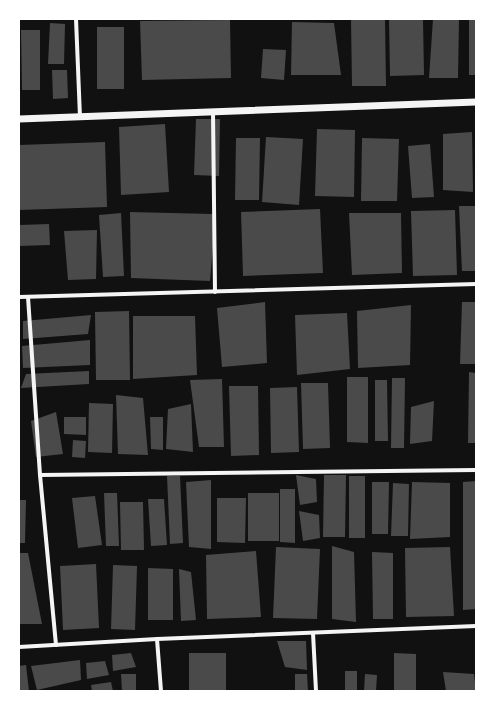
<svg xmlns="http://www.w3.org/2000/svg" width="495" height="710" font-family="Barlow,sans-serif">
  <rect width="100%" height="100%" fill="#111"/>
  <!-- building -->
  <g fill="#4a4a4a">
    <polygon points="351,19 385,19 386,86 352,86"/>
    <polygon points="389,19 423,19 424,75 390,76"/>
    <polygon points="433,19 459,19 458,78 429,78"/>
    <rect x="469" y="19" width="7" height="56"/>
    <polygon points="230,20 231,78 142,80 140,21"/>
    <polygon points="292,22 334,23 341,75 291,75"/>
    <polygon points="50,23 65,24 64,64 48,64"/>
    <rect x="97" y="27" width="27" height="62"/>
    <polygon points="21,30 40,30 40,90 22,90"/>
    <polygon points="263,49 286,50 284,80 261,78"/>
    <polygon points="52,70 67,70 68,98 53,99"/>
    <polygon points="196,119 220,119 219,176 194,175"/>
    <polygon points="165,124 169,192 121,195 119,127"/>
    <polygon points="317,129 355,130 354,197 315,196"/>
    <polygon points="472,132 473,192 443,190 443,134"/>
    <polygon points="266,137 303,139 299,205 262,202"/>
    <polygon points="236,138 260,138 259,200 235,200"/>
    <polygon points="362,138 399,139 397,201 361,201"/>
    <polygon points="105,142 107,207 19,210 19,145"/>
    <polygon points="430,144 434,197 412,198 408,146"/>
    <polygon points="459,206 476,206 476,271 462,271"/>
    <polygon points="320,209 323,273 243,276 241,212"/>
    <polygon points="455,210 457,275 413,276 411,211"/>
    <polygon points="130,212 212,214 215,222 210,281 131,278"/>
    <polygon points="121,213 124,276 103,277 99,215"/>
    <polygon points="349,213 401,213 402,273 352,275"/>
    <polygon points="49,224 50,245 19,246 19,225"/>
    <polygon points="97,230 96,279 68,280 64,231"/>
    <polygon points="265,302 267,363 222,367 217,308"/>
    <polygon points="462,302 476,302 476,364 460,364"/>
    <polygon points="411,305 410,365 358,368 357,311"/>
    <polygon points="129,311 130,380 96,380 95,312"/>
    <polygon points="347,313 350,369 297,375 295,315"/>
    <polygon points="91,315 88,334 23,339 23,321"/>
    <polygon points="133,316 195,316 197,375 133,379"/>
    <polygon points="90,340 90,365 23,368 22,346"/>
    <polygon points="89,371 89,384 21,388 26,374"/>
    <polygon points="469,372 476,373 476,443 468,443"/>
    <polygon points="347,377 368,377 368,443 347,442"/>
    <polygon points="392,378 405,378 404,448 391,448"/>
    <polygon points="222,379 224,447 199,447 190,380"/>
    <polygon points="375,380 387,380 388,441 375,441"/>
    <polygon points="301,383 328,383 330,448 303,449"/>
    <polygon points="229,386 258,386 259,455 231,456"/>
    <polygon points="297,387 299,452 271,453 270,388"/>
    <polygon points="116,395 143,398 148,455 118,454"/>
    <polygon points="434,401 432,441 410,444 411,407"/>
    <polygon points="89,403 113,404 112,453 88,452"/>
    <polygon points="191,404 193,452 166,449 168,409"/>
    <polygon points="56,412 63,454 36,457 31,421"/>
    <polygon points="64,417 86,417 86,435 64,434"/>
    <polygon points="150,417 163,417 163,450 151,449"/>
    <polygon points="73,440 86,441 85,458 72,457"/>
    <polygon points="296,475 316,479 317,502 300,505"/>
    <polygon points="324,475 346,475 345,537 323,537"/>
    <polygon points="167,476 180,476 183,543 170,544"/>
    <rect x="349" y="476" width="16" height="62"/>
    <polygon points="211,480 211,549 189,547 186,482"/>
    <polygon points="476,481 476,609 463,610 463,482"/>
    <polygon points="372,482 389,482 388,534 372,534"/>
    <polygon points="412,482 450,483 450,537 410,539"/>
    <polygon points="393,483 409,484 408,536 391,536"/>
    <polygon points="280,489 295,489 295,543 280,542"/>
    <polygon points="104,493 117,493 119,546 106,546"/>
    <rect x="248" y="493" width="31" height="48"/>
    <polygon points="95,496 102,545 78,548 72,498"/>
    <polygon points="217,498 246,498 245,543 217,542"/>
    <polygon points="148,499 164,499 167,545 151,546"/>
    <polygon points="19,500 26,500 25,543 19,543"/>
    <polygon points="120,502 143,502 144,550 121,550"/>
    <polygon points="299,511 319,515 320,538 303,541"/>
    <polygon points="332,546 354,552 356,622 332,619"/>
    <polygon points="276,547 320,549 317,619 273,618"/>
    <polygon points="450,547 454,616 406,617 405,548"/>
    <polygon points="256,551 261,617 207,619 206,555"/>
    <polygon points="372,552 393,553 393,619 373,619"/>
    <polygon points="19,553 28,553 42,624 19,624"/>
    <polygon points="96,564 99,628 63,630 60,566"/>
    <polygon points="113,565 137,566 135,630 111,629"/>
    <polygon points="148,568 173,569 173,620 148,620"/>
    <polygon points="179,569 191,572 196,620 181,621"/>
    <polygon points="277,641 306,641 307,670 285,667"/>
    <polygon points="131,653 136,667 113,671 112,655"/>
    <rect x="189" y="653" width="37" height="38"/>
    <polygon points="394,653 416,654 416,691 394,691"/>
    <polygon points="80,660 81,680 37,690 31,666"/>
    <polygon points="105,661 109,675 87,679 86,663"/>
    <polygon points="26,665 29,691 19,691 19,666"/>
    <rect x="345" y="671" width="12" height="20"/>
    <polygon points="443,672 474,674 476,691 446,691"/>
    <polygon points="121,674 136,674 136,691 122,691"/>
    <polygon points="295,674 307,674 308,691 295,691"/>
    <polygon points="365,674 377,675 376,691 364,691"/>
    <polygon points="111,682 113,691 92,691 91,685"/>
  </g>
  <g fill="none" stroke-linecap="round" stroke-linejoin="round">
    <!-- minor -->
    <g stroke="#f5f5f5" stroke-width="4">
      <polyline points="76,19 80,117"/>
      <polyline points="213,112 215,292"/>
      <polyline points="19,297 476,284"/>
      <polyline points="28,297 40,475 56,645"/>
      <polyline points="40,475 476,470"/>
      <polyline points="313,633 316,691"/>
      <polyline points="157,639 161,691"/>
      <polyline points="19,647 157,639 476,626"/>
    </g>
    <!-- tertiary -->
    <polyline stroke="#f5f5f5" stroke-width="7" points="19,119 476,102"/>
  </g>
  <!-- border -->
  <rect width="495" height="710" fill="none" stroke="#ffffff" stroke-width="40"/>
</svg>
